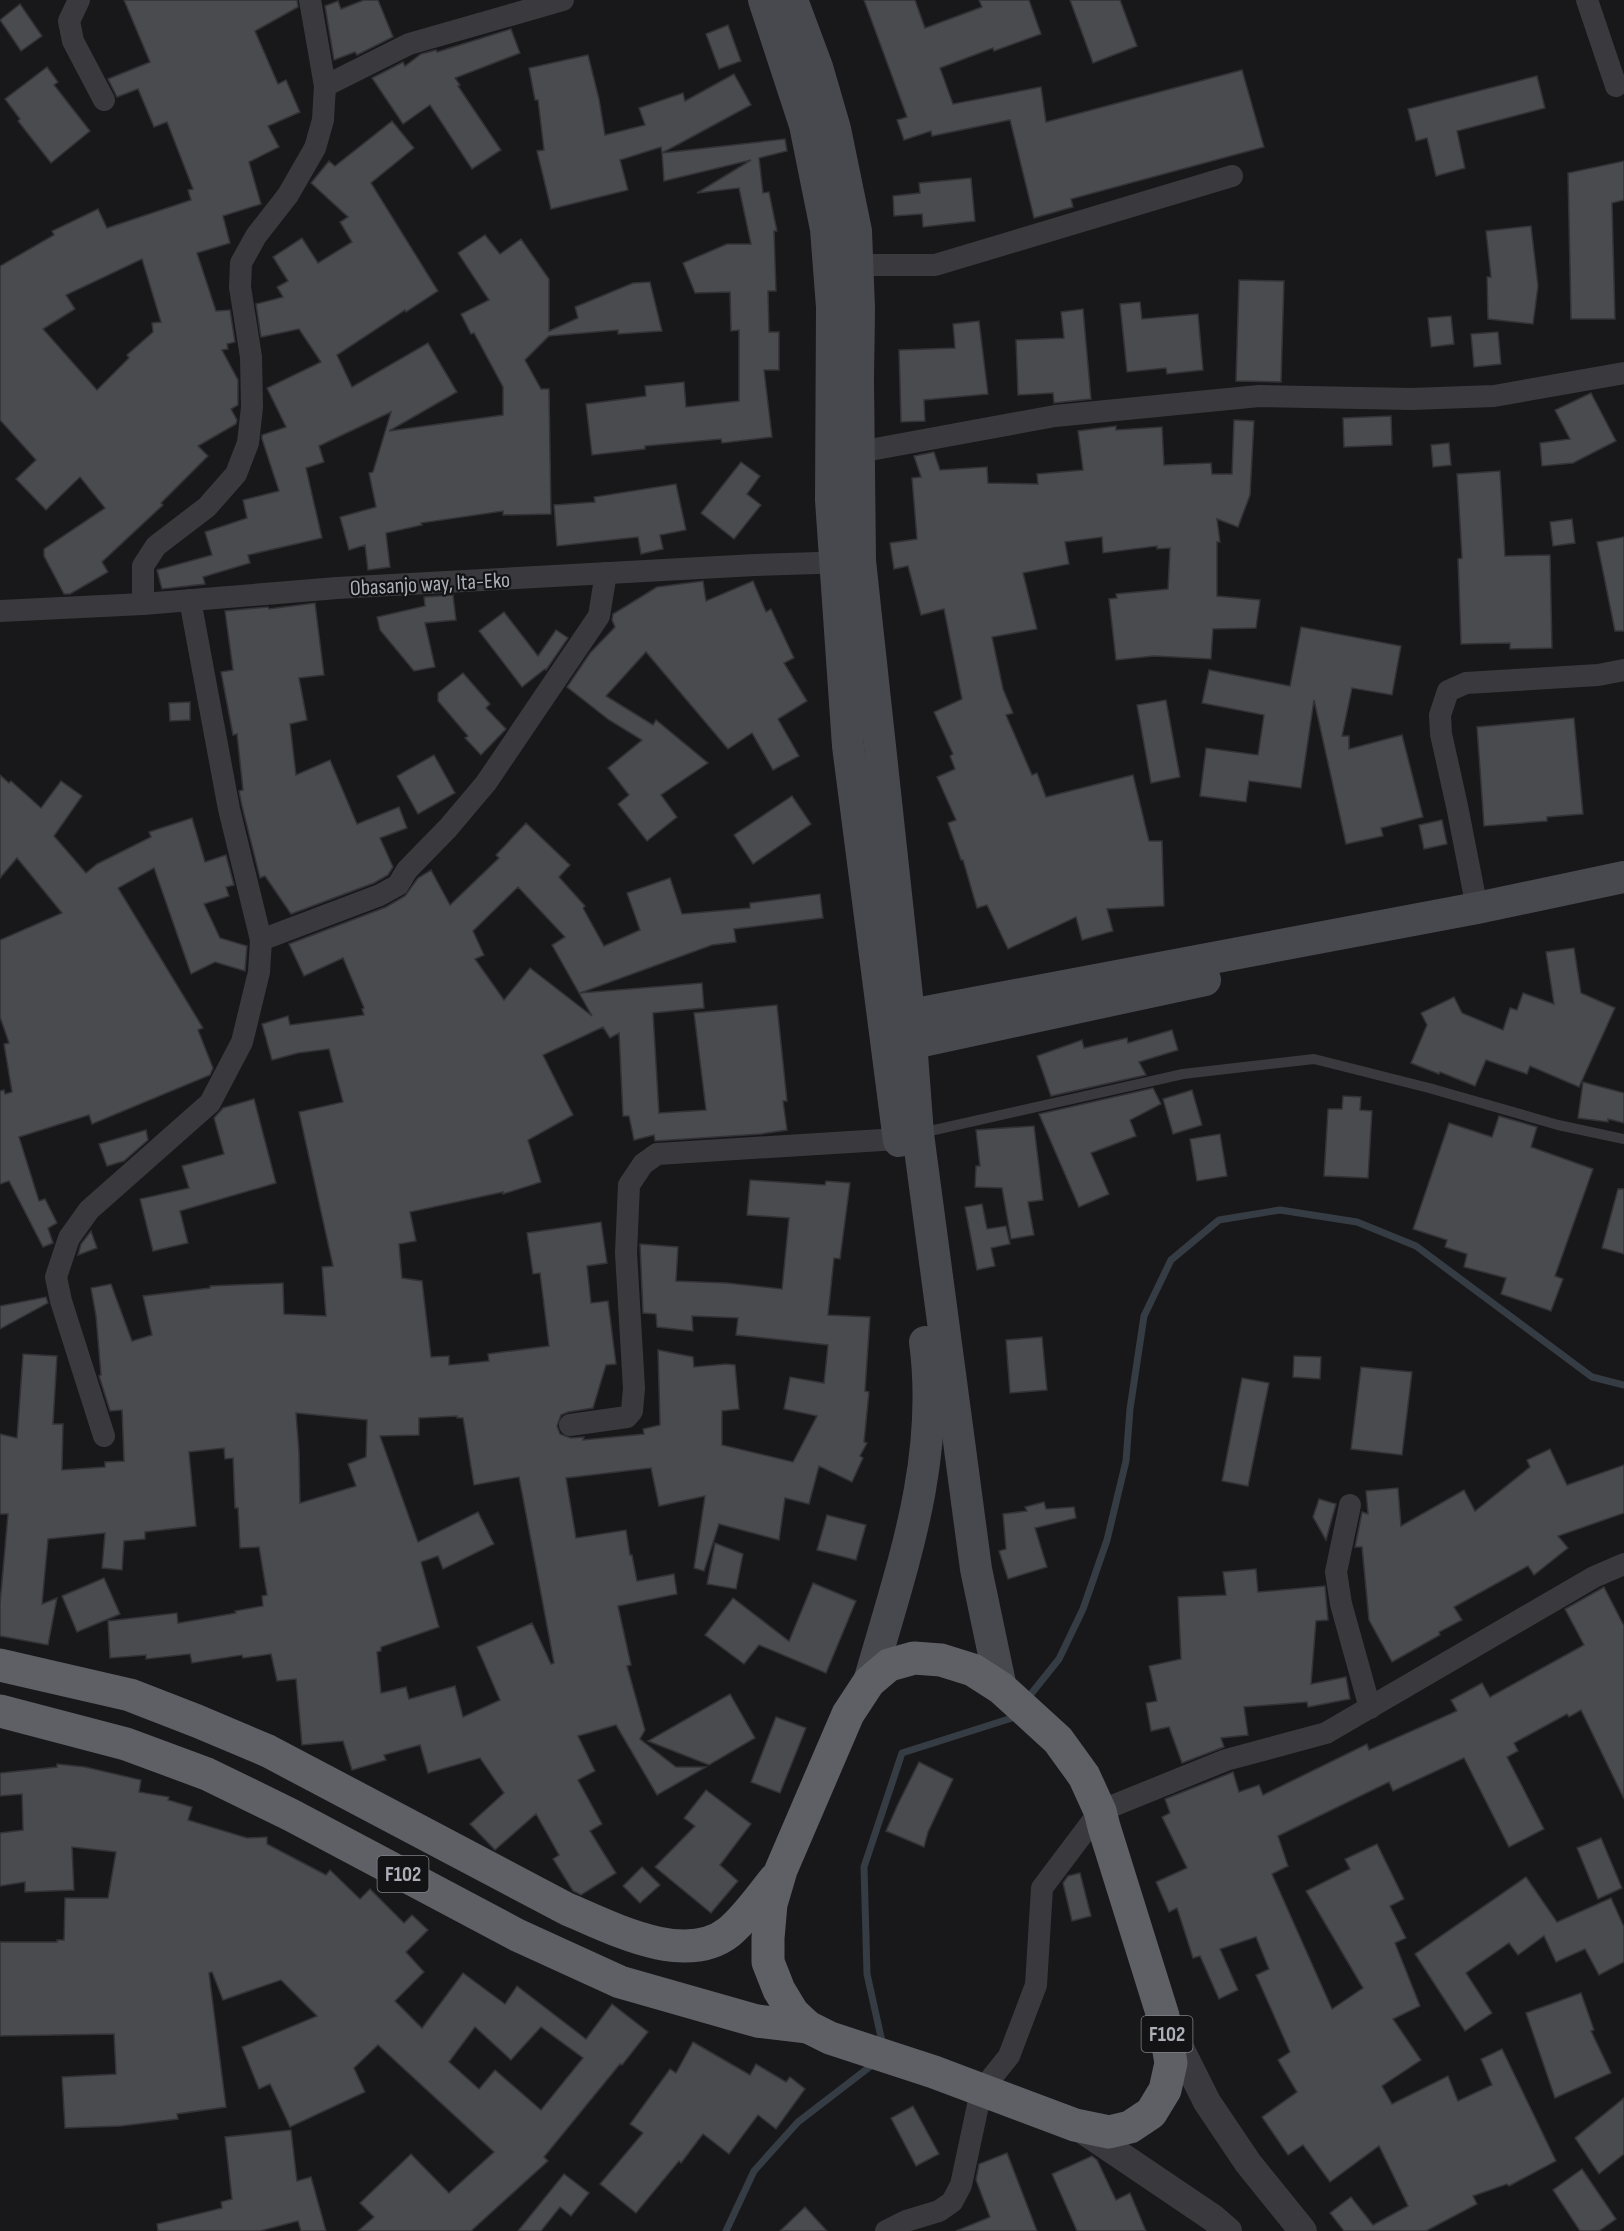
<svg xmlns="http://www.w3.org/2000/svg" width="1624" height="2231" font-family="'Sofia Sans Condensed',sans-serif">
  <rect width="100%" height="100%" fill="#18181a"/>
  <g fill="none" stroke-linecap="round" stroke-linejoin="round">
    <!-- stream -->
    <g stroke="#353c43" stroke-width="7">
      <polyline points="1027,1699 1059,1659 1083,1609 1107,1540 1126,1461 1130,1409 1144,1316 1171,1260 1219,1220 1280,1210 1357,1222 1416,1246 1592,1377 1624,1385"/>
      <polyline points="883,2046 867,1974 864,1867 902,1753 1012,1718 1016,1712"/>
      <polyline points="726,2231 754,2171 798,2122 876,2062"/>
    </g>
  </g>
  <!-- building -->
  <g fill="#4a4b4f" stroke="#333236" stroke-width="1.5" fill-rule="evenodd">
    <path d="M124 0H297L298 7 255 31 278 84 286 80 300 112 268 126 279 147 249 162 261 204 223 216 230 243 197 253 216 311 230 310 235 342 227 344 228 349 222 350 238 380V405L231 409 237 420 236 424 198 446 208 456 161 503 163 505 102 562 108 572 70 594H64L44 556V549L105 508 80 477 46 510 16 479 36 460 0 420V266L54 235 52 231 98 209 107 228 191 200 188 190 193 189 167 122 154 127 138 89 117 97 108 79 150 62ZM142 259 161 322 152 323 153 332 127 355 129 358 97 390 43 329 75 309 66 295Z"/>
    <polygon points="364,0 378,0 393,37 357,55 355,52 334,60 325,6 338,1 341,9"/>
    <polygon points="864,0 915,0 925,28 982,7 979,0 1029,0 1041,34 994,51 993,48 940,68 953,104 1041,87 1046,122 1242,70 1264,147 1071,199 1073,207 1034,218 1010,120 932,136 931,131 904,140 897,120 907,117"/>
    <polygon points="1070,0 1120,0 1137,46 1093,63"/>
    <polygon points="20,4 42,36 21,51 0,20"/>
    <polygon points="728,25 741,61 719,69 706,34"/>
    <polygon points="511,29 520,53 455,78 460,85 458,86 501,150 472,169 430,105 403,124 372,78 403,62 405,66 421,54 436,50 437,52"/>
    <polygon points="588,55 599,99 605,135 645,125 639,108 683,93 685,101 734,74 751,105 662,153 661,147 620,160 628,190 551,209 537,151 544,150 538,100 535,100 529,68"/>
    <polygon points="47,67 58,82 54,85 90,131 51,163 18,121 20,119 5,99"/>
    <polygon points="1537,76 1545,108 1457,131 1465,168 1436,176 1427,138 1416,141 1408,109"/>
    <polygon points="392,121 414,148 371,183 438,291 406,312 405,310 337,355 352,387 428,343 457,392 389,431 503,415 503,387 474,333 471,334 461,314 489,300 458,253 485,235 500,254 521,239 549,279 549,331 578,318 575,307 633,283 650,282 662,331 618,334 618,330 549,336 525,360 541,389 549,389 551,514 503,515 503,511 421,523 422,525 386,533 390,567 368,570 365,545 349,550 340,517 376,507 369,473 373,472 391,412 319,446 324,462 306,468 322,538 248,555 250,563 203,577 205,584 162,589 157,570 212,555 205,532 247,518 243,500 279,491 262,439 262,435 286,427 267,388 321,362 299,329 261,337 256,304 283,297 277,287 288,281 273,257 302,238 318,263 352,242 340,222 348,217 311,183 329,161 335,166"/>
    <polygon points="785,139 787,151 759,158 763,193 769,192 777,231 774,231 776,291 768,291 769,332 779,332 779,370 764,370 772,437 722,443 721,439 645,446 645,449 592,455 586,404 646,396 645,386 684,382 686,407 739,401 739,330 731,331 730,292 695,293 683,263 727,244 751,244 739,188 697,193 751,160 664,181 662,153"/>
    <polygon points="1624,161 1624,200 1612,203 1615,319 1571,319 1568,173"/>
    <polygon points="971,178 975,221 923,227 922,214 894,216 893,196 920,193 919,183"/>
    <polygon points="1531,226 1538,286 1533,324 1488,319 1487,277 1491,277 1486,231"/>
    <polygon points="1239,280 1284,281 1281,382 1236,381"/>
    <polygon points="1140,302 1142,319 1198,314 1203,370 1167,374 1166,368 1127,372 1120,304"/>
    <polygon points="1083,309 1091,399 1054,403 1053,393 1018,395 1016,340 1064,338 1061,312"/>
    <polygon points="1451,316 1454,344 1431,347 1428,318"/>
    <polygon points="979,321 988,394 924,400 925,421 901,422 899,350 955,348 953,324"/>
    <polygon points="1498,332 1501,364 1474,367 1471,334"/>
    <polygon points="1591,393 1616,441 1573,463 1542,466 1540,443 1570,439 1555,410"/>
    <polygon points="1391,416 1392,445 1344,447 1343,418"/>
    <polygon points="1234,420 1254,421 1250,495 1238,527 1217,519 1220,542 1217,542 1217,596 1260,600 1256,628 1213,629 1211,659 1154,656 1116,660 1109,599 1117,598 1116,594 1168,589 1170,548 1157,549 1157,546 1103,553 1102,537 1065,542 1069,564 1023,573 1037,629 992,637 1003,689 1013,713 1006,715 1032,775 1037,773 1046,797 1133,775 1149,841 1162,841 1164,906 1107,909 1113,931 1082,940 1076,917 1008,949 987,905 977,908 963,860 961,860 948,823 956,820 937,777 955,769 950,756 953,754 934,712 962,699 944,609 921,615 908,566 894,569 890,543 917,539 912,478 921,477 914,456 934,452 940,470 987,467 988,483 1038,484 1037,474 1083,470 1078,431 1116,426 1116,430 1162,427 1164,465 1211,463 1212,474 1232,474"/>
    <polygon points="1449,443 1451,465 1433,467 1431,445"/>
    <polygon points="741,462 760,476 747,494 761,505 734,539 701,513"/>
    <polygon points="1500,471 1505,556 1550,555 1552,648 1510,649 1510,643 1461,644 1458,559 1462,558 1457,474"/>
    <polygon points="676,484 686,530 660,535 663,549 641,554 638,537 557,546 554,505 595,502 594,497"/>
    <polygon points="1572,519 1575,543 1553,546 1550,522"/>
    <polygon points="1624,537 1624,631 1615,631 1597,542"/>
    <polygon points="703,581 706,601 753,581 766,612 771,609 794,658 784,663 807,701 778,719 799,756 773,770 752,733 728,749 646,652 606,696 653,725 656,720 708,763 661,795 677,817 647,841 618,804 629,795 608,768 642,740 609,720 567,687 590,653 615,627 612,620 613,614 657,587"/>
    <polygon points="453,595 456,620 425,623 435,667 414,671 380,630 377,617 425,606 424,597"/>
    <polygon points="315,603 324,675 299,678 307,720 290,724 296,775 330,760 357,824 399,807 407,828 380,838 393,867 388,875 374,883 291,914 265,876 260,878 242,806 239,791 243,790 237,734 233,735 221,672 233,670 225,611 268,607 269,609"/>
    <polygon points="504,612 538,656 556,630 568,638 546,670 545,669 522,687 479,631"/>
    <polygon points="1301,627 1401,646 1392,695 1352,688 1342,736 1349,736 1349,749 1402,735 1423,817 1381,828 1383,836 1346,844 1314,700 1301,788 1249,781 1246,802 1200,796 1206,748 1258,755 1264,715 1202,703 1209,670 1290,686"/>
    <polygon points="463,673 490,704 486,708 506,729 481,755 465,738 468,736 438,701 438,693"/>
    <polygon points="1166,700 1180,777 1151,783 1137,705"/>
    <polygon points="190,702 190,720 170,721 169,703"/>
    <polygon points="1574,718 1583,814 1547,817 1547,821 1484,826 1477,727"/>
    <polygon points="434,755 455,793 418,814 397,776"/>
    <polygon points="0,775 9,783 11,781 41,808 61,781 82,796 54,836 86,873 97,864 151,837 149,832 192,818 205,862 226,855 234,885 226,887 229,896 204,904 220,938 247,946 245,971 215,962 191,974 154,868 118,888 203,1028 198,1030 213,1068 210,1075 92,1124 89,1115 19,1137 39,1201 45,1199 57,1223 48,1228 53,1243 43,1247 9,1181 0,1184 0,1091 4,1090 5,1094 12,1092 4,1044 9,1043 0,1017 0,940 62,913 17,858 0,878"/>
    <polygon points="792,796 811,824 753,864 734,835"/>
    <polygon points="1442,820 1447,844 1424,849 1419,825"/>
    <path d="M526 823 570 865 559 877 585 906 583 908 604 946 640 930 627 893 670 878 682 914 750 908V903L820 894 823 918 734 929 736 942 712 945 580 993 702 983 704 1008 653 1013 659 1113 706 1110 694 1013 777 1005 787 1101H783L787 1130 761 1134 655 1141 654 1135 634 1140 629 1116H623L619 1033 610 1038 603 1027 543 1055 573 1115 528 1140 541 1182 503 1194V1192L410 1212 416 1241 399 1244 402 1278 422 1281 431 1357 449 1356V1365L489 1361 488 1354 549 1346 540 1273 533 1274 527 1233 601 1222 607 1263 587 1266 591 1303 608 1301 616 1364 606 1365 593 1408 568 1412 561 1415 557 1426 560 1434 571 1438 584 1437 583 1440 644 1434 643 1429 660 1425 658 1350 693 1357 694 1367 726 1364 735 1365 739 1409 722 1411V1445L793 1462 817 1416 784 1409 790 1377 824 1383 828 1345 736 1335 738 1318 692 1316 693 1331 657 1327 656 1314 643 1313 640 1244 678 1247 676 1281 727 1283 782 1289 789 1218 747 1215 750 1180 825 1185 826 1181 850 1183 840 1259 834 1258 828 1315 870 1317 865 1391 869 1392 864 1442 867 1443 860 1456 863 1458 852 1482 819 1466 809 1504 785 1498 779 1540 719 1524 704 1571 694 1568 705 1496 659 1506 651 1468 566 1478 576 1538 626 1530 630 1555H632L637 1581 674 1574 677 1594 618 1606 631 1665 627 1666 645 1730 640 1739 676 1767H706L657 1795 616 1725 578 1736 595 1771 578 1780 602 1824 590 1831 616 1873 581 1895 573 1891 553 1859 559 1855 536 1814 495 1850 470 1824 504 1793 480 1758 428 1773 420 1745 384 1755 386 1760 352 1770 343 1741 302 1745 296 1679 277 1681 271 1654 243 1658 242 1655 192 1663 190 1654 146 1659V1655L110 1658 108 1621 177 1613 178 1623 236 1613 235 1611 263 1606 262 1596 267 1595 259 1547 240 1548 238 1508H235L233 1458 225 1459 224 1448 189 1452 196 1526 145 1532V1539L124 1541 122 1570 102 1568 105 1533 48 1539 42 1604 57 1598 48 1645 0 1636V1604L8 1514H0V1434L17 1438 23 1354 57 1356 53 1424H63L62 1470 105 1467V1462L124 1461 122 1410 110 1411 99 1376 101 1375 96 1316 91 1288 111 1284 132 1341 152 1335 143 1296 210 1288V1286L283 1283 284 1314 326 1316 322 1267 333 1266 299 1112 343 1102 329 1049 298 1053 272 1060 262 1024 288 1016 290 1025 364 1015 362 1009 364 1008 343 958 304 976 289 944 386 907 405 896 418 878 431 870 450 905 499 858 496 855ZM518 887 565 937 552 945 592 1016 530 968 504 1000 475 959 484 955 473 931ZM296 1413 367 1420 366 1457 348 1464 356 1486 300 1503 299 1452ZM457 1416V1418H463L474 1485 519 1477 554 1663 551 1664 532 1623 477 1647 500 1700 463 1717 455 1686 409 1699 406 1687 381 1693 377 1652 381 1651V1647L439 1627 421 1562 438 1556 443 1569 494 1544 478 1512 418 1542 380 1436 419 1435V1418Z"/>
    <polygon points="1574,948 1581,993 1615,1008 1579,1087 1530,1066 1527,1074 1486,1060 1475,1086 1440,1072 1439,1074 1411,1063 1427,1025 1421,1013 1454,997 1462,1013 1503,1030 1510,1008 1517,1010 1523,993 1554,1004 1546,952"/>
    <polygon points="1172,1030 1178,1050 1139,1062 1146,1075 1051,1096 1037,1056 1082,1040 1084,1048 1127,1038 1128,1043"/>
    <polygon points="1583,1082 1624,1093 1624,1123 1608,1119 1608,1122 1578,1118"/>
    <polygon points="1153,1088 1161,1104 1130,1120 1136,1136 1091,1153 1109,1194 1079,1207 1039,1114"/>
    <polygon points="1192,1090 1202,1125 1173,1134 1163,1099"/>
    <polygon points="1343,1096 1361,1097 1360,1110 1372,1111 1368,1178 1324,1176 1328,1109 1342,1109"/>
    <polygon points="254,1099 276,1183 180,1211 188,1243 153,1251 140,1199 189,1188 182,1166 224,1154 214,1118 223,1108"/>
    <polygon points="1499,1116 1537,1127 1531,1147 1593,1169 1555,1276 1563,1279 1551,1311 1501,1294 1506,1278 1464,1267 1467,1254 1445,1247 1447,1240 1413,1229 1449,1123 1492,1137"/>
    <polygon points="1034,1126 1043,1200 1028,1202 1034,1235 1011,1239 1002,1188 975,1187 976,1166 980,1166 976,1130"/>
    <polygon points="146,1130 148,1140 124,1161 107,1166 99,1144"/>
    <polygon points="1220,1134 1227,1176 1197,1181 1190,1139"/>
    <polygon points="1618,1189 1624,1189 1624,1254 1602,1248"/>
    <polygon points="982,1204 987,1229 1006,1226 1010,1244 991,1248 995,1266 977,1270 965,1207"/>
    <polygon points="91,1231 97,1248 78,1255 81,1244"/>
    <polygon points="46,1297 48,1303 0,1329 0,1306"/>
    <polygon points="1042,1337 1047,1390 1010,1393 1006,1340"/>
    <polygon points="1294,1356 1321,1357 1320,1379 1293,1377"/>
    <polygon points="1361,1367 1412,1372 1402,1455 1351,1449"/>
    <polygon points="1242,1378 1269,1383 1248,1486 1222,1481"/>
    <polygon points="1550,1449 1567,1485 1624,1465 1624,1513 1558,1536 1568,1548 1534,1575 1528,1566 1454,1607 1462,1620 1439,1632 1440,1635 1392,1662 1369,1620 1362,1547 1355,1547 1362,1512 1368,1514 1366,1491 1398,1488 1401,1526 1464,1490 1475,1511 1530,1467 1527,1460"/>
    <polygon points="1319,1499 1336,1504 1326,1540 1313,1517"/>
    <polygon points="1044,1502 1046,1509 1074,1507 1076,1518 1035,1528 1047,1567 1008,1579 999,1551 1006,1549 1003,1514 1027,1511 1025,1507"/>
    <polygon points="827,1515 866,1525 856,1560 817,1550"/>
    <polygon points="715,1543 743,1554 736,1589 707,1584"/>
    <polygon points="1256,1569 1258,1592 1325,1586 1328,1620 1316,1621 1311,1684 1346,1677 1350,1699 1308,1707 1307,1702 1244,1707 1248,1735 1221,1738 1224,1747 1182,1763 1169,1727 1151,1731 1146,1703 1157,1701 1149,1666 1181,1659 1178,1597 1226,1595 1223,1572"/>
    <polygon points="104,1578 120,1614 77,1632 62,1596"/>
    <polygon points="813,1583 856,1601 826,1673 759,1645 744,1664 705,1635 733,1598 789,1641"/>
    <polygon points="1604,1587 1624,1626 1624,1799 1581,1710 1569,1717 1567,1714 1514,1743 1518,1751 1507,1757 1544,1829 1509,1847 1464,1758 1393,1791 1389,1782 1278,1836 1288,1866 1272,1874 1332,2009 1363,1988 1306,1891 1350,1869 1345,1859 1377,1844 1404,1899 1390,1906 1406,1938 1395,1943 1420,2006 1393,2019 1421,2060 1382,2086 1392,2104 1448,2076 1458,2101 1492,2085 1481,2059 1502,2049 1556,2161 1509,2186 1507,2184 1473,2196 1477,2204 1426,2231 1344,2231 1330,2213 1351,2197 1373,2225 1408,2206 1379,2146 1330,2182 1303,2145 1288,2155 1262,2117 1297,2092 1278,2060 1290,2052 1256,1975 1269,1969 1256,1937 1220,1949 1238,1990 1219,1999 1200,1956 1193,1958 1177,1908 1169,1912 1156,1882 1187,1868 1162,1817 1170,1813 1165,1799 1233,1772 1239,1792 1259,1785 1263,1795 1367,1744 1369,1750 1457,1711 1451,1700 1482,1683 1490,1697 1584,1645 1565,1609"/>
    <polygon points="730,1694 755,1738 709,1765 648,1741"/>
    <polygon points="776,1717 806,1728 780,1793 751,1782"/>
    <polygon points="919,1762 953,1779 928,1832 924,1847 886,1831 898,1804"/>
    <path d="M57 1764 85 1767 141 1780 139 1792 169 1797 168 1800 192 1807 188 1820 247 1838 267 1837V1844L326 1875 330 1870 360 1899 370 1889 404 1923 412 1915 428 1930 406 1952 424 1972 395 2001 422 2028 463 1973 505 2004 517 1986 586 2039 612 2004 648 2032 622 2065 620 2064 544 2157 548 2161 471 2231H358L374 2217 360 2203 411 2154 449 2193 494 2152 378 2045 354 2068 365 2092 290 2127 270 2084 259 2089 242 2047 317 2016 281 1980 223 2000 212 1972 209 1973 226 2107 177 2114 178 2119 121 2126 65 2128 62 2077 116 2074 114 2034 0 2036V1942H57V1940H64L65 1898H108L116 1852 72 1847 74 1890 25 1892V1882L0 1886V1833L23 1830 22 1794 0 1796V1773L57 1767ZM475 2027 511 2060 541 2027 583 2058 541 2110 495 2070 479 2089 449 2062Z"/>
    <polygon points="706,1790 751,1824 720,1865 738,1881 711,1913 655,1867 695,1826 684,1818"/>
    <polygon points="1601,1838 1622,1888 1598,1899 1577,1848"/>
    <polygon points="642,1867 660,1885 640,1903 623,1886"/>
    <polygon points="1080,1873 1091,1916 1072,1921 1063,1883 1068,1876"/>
    <polygon points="1526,1877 1557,1922 1611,1898 1624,1927 1624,1962 1599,1975 1585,1949 1556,1962 1544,1936 1518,1955 1509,1943 1466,1973 1492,2013 1465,2031 1415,1954"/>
    <polygon points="1581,1993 1594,2030 1591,2031 1611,2073 1555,2098 1526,2013"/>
    <polygon points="693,2042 750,2075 756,2064 786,2082 790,2077 805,2089 776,2129 758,2115 729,2154 703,2134 681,2163 679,2161 636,2213 600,2184 643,2133 630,2124 670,2069 676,2073"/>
    <polygon points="1624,2098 1624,2154 1599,2174 1575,2138"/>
    <polygon points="913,2106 939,2154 916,2166 891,2118"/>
    <polygon points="291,2130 297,2181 311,2177 326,2231 301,2231 298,2221 260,2231 158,2231 157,2224 222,2208 221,2202 232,2199 225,2137"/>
    <polygon points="1007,2153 1037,2231 956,2231 990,2217 976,2180 979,2164"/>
    <polygon points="1092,2156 1097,2160 1116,2200 1130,2193 1146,2231 1077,2231 1052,2174"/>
    <polygon points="1582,2169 1616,2219 1599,2231 1580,2231 1553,2190"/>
    <polygon points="564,2174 589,2193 571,2216 560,2207 541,2231 518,2231"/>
    <polygon points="805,2207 827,2231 780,2231"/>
  </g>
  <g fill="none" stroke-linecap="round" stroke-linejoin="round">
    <!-- service -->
    <polyline stroke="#3a3a3e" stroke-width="10" points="921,1133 1183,1074 1314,1059 1429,1088 1558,1125 1624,1139"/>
    <!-- minor -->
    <g stroke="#3a3a3e" stroke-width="22">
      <polyline points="79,0 69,21 73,41 104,100"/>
      <polyline points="1587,0 1616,86"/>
      <polyline points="325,86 409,44 563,0"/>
      <polyline points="857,265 935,265 1232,176"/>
      <polyline points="859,452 1055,416 1259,396 1411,399 1494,396 1624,373"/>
      <polyline points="143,604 143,566 156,546 207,507 236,474 248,443 252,407 251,357 240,287 241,263 256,236 288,195 315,148 323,120 325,86 310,0"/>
      <polyline points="0,611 143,604 337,588 755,565 850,562"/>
      <polyline points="1477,908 1457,806 1441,734 1440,715 1448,691 1466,683 1598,675 1624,670"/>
      <polyline points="261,940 380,895 398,885 407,870 448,828 486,783 599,616 606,573"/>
      <polyline points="570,1425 627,1417 632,1411 634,1388 626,1253 629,1185 643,1164 657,1154 898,1139"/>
      <polyline points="104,1436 61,1301 56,1277 69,1238 89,1210 210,1103 242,1042 259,972 261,940 229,809 190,600"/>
      <polyline points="1350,1505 1336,1572 1341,1604 1370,1708"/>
      <polyline points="886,2231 906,2221 939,2211 952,2202 961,2185 981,2091 1009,2056 1036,1985 1042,1888 1100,1811 1226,1760 1326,1733 1594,1577 1624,1564"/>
    </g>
    <!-- tertiary -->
    <g stroke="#3a3a3e" stroke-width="28">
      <polyline points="1170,2028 1207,2102 1248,2163 1303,2231"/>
      <polyline points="1077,2126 1213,2218 1228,2231"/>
    </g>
    <!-- secondary -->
    <g stroke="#48494e" stroke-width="32">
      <polyline points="764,0 805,125 826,229 832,307 831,500 848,746 899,1141"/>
      <polyline points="792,0 817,67 835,129 856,231 859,308 858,380 860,561 909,1015 918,1134 976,1569 1001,1688"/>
      <polyline points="889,1019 1477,908 1624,877"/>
      <polyline points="890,1048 1205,980"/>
      <path d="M869 1682C901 1569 941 1462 925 1342"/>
    </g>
    <!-- trunk -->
    <g stroke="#5e6066" stroke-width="33">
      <polygon points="914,1658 941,1660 973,1670 1001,1688 1058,1740 1084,1776 1100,1811 1104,1827 1163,2016 1171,2063 1165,2090 1151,2113 1130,2127 1109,2132 1075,2125 934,2072 830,2038 808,2027 793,2013 779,1990 768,1962 768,1938 771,1904 781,1870 848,1714 869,1682 889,1665"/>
      <path d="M0 1665 130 1695 197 1721 268 1751 567 1909C612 1928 685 1967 729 1932 747 1917 761 1896 775 1879"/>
      <polyline points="0,1711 126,1744 207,1774 291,1815 517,1935 620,1982 757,2021 808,2027"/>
    </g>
  </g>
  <g text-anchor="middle" stroke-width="4.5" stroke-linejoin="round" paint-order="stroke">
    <!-- shield labels -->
    <g fill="#131315" stroke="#7e8087" stroke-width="1.5">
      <rect x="377.5" y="1856" width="51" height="36" rx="4.5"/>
      <rect x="1141.5" y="2016" width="51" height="36" rx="4.5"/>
    </g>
    <g font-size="21" font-weight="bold" fill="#acafb8">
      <text x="403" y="1881">F102</text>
      <text x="1167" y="2041">F102</text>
    </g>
    <!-- street labels -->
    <g font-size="22" fill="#acafb8" stroke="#131315">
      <text transform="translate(430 583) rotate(-3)" y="8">Obasanjo way, Ita-Eko</text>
    </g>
  </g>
</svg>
